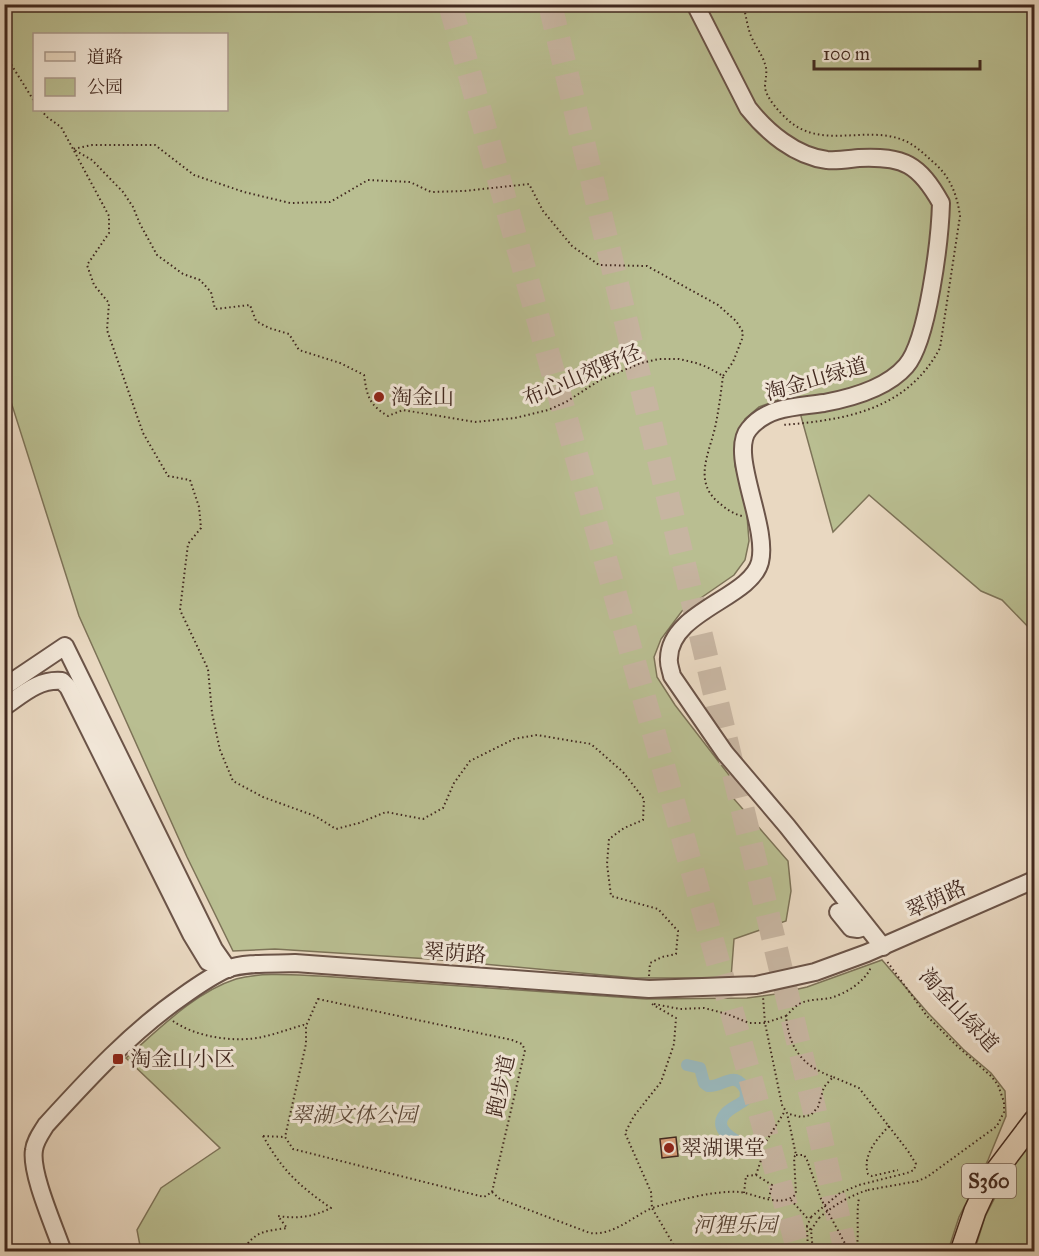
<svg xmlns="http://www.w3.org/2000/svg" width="1039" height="1256" font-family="'IM FELL Great Primer','Noto Serif SC',serif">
  <rect width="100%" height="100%" fill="#e9d8c1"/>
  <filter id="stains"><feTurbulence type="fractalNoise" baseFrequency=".00333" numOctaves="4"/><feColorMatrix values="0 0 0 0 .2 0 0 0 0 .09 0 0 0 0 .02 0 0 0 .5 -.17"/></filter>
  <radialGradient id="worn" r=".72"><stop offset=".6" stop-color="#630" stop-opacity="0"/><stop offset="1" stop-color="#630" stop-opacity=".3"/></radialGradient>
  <!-- green -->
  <g fill="#b9be91" stroke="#7d7358" stroke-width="1.5" fill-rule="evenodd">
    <path d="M4 5H1034V633L1002 600 981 591 869 495 833 532 796 398 778 400 759 407 745 419 735 440V466L746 503 749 541 745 560 734 575 682 611 661 639 654 657 657 677 675 705 729 775 734 799 788 861 791 891 786 921 734 939 731 978H635L430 959 275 949 233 951 187 857 79 616 5 383ZM34 34H226V110H34Z"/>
    <path d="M882 960 928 1013 963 1049 991 1073 1005 1091 1006 1116 988 1160 959 1217 948 1251H141L137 1230 161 1188 220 1148 126 1058C158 1030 195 992 236 979 260 972 295 975 320 976L646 999 747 998 776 994 807 987Z"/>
    <polygon points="1034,1138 1034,1251 974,1252 985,1217 1009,1170"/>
  </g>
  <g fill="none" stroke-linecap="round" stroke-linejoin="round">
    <!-- canal -->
    <path stroke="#9ab8bc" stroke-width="12" d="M687 1065 700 1068 704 1083 708 1086C721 1088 733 1071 743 1086 747 1091 746 1094 745 1100 739 1105 730 1108 725 1114 712 1129 734 1140 745 1145"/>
  </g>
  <!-- building -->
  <polygon fill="#da9e78" stroke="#41281f" stroke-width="1.5" points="676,1137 678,1156 662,1158 660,1139"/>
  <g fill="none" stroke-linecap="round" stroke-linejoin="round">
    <!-- highway-tunnel -->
    <g stroke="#c7b5a1" stroke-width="24" stroke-dasharray="24 12" stroke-linecap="butt">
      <polyline points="450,4 799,1252"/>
      <polyline points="550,4 814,1108 846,1252"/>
    </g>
    <!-- minor casing -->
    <g stroke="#6b5448" stroke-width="20">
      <g id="minor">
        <path d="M695 4 748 108C767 132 795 156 827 160 837 161 849 159 859 158 904 156 919 164 941 203 940 239 928 341 906 366 887 388 851 398 824 403 796 407 768 406 749 429 728 453 769 526 760 562 751 598 670 611 669 658 668 664 671 670 672 676L725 753 787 826 883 947"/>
        <polyline points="4,687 65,646 214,949 228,969"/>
        <path d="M4 707C23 694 38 679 62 681L68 687 191 934 208 962 228 969"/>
        <polyline points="838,912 851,928 858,929 865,927"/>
        <path d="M63 1252C55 1228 30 1173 34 1150 35 1141 41 1133 46 1125 89 1078 131 1032 183 996 197 986 211 976 227 969 245 962 275 964 295 963L649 989 756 985 815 972 867 953 1034 880"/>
      </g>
    </g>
    <!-- major casing -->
    <g stroke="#41281f" stroke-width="24">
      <polyline id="major" points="961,1252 975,1211 990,1179 1034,1121"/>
    </g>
    <!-- path -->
    <g stroke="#41281f" stroke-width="2" stroke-dasharray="1.5 3" stroke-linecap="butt">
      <path d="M743 4C746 15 747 26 751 36 755 46 762 54 765 64 768 72 765 79 765 87 766 98 780 113 788 120 821 150 866 125 903 140 914 144 923 153 932 161 950 176 957 194 960 216L940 348C907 410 846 420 782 425"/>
      <polyline points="4,53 34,101"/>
      <path d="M41 110 47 117 61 127 73 149 92 160 123 192 133 207 140 224 157 255 183 274 200 280 211 292 215 309 250 305 256 321 269 328 289 334 299 350 340 363 364 375C367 396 369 405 388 416L403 410 475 422 515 418 548 410 566 402 600 380 641 363 659 359H679L696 363 707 367 723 376C721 392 719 408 716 423 711 450 692 480 718 502 725 508 733 514 742 516"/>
      <polyline points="649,976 650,963 662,957 676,954 678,931 658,909 611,896 607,864 609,839 624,828 643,820 644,799 623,772 591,744 537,735 514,739 470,761 454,783 443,808 423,819 386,812 359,823 336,829 315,816 263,797 233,781 220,750 212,713 208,669 180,610 188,544 201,528 199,507 190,480 168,476 143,433 107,330 109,303 94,285 87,265 109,233 109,216 73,149 92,145 155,145 194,175 244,192 290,203 330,202 368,180 410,182 431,192 464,191 529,184 543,211 572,246 599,265 647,266 718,305 736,321 743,332 742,339 733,362 723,376"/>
      <polygon points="318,999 512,1040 522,1044 525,1050 492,1192 484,1197 293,1149 285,1137 306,1044 306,1026"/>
      <path d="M652 1004 676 1018 674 1044 661 1082 634 1116 625 1133 651 1192 652 1208C674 1201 716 1190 739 1192 757 1194 781 1209 796 1194L794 1157 796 1155 787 1113 782 1105 765 1023 763 997"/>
      <path d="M654 1004 680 1009 704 1008 727 1014 749 1023H765L786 1016C789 1048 802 1066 833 1077L824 1087 818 1107 811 1115 801 1117 789 1114"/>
      <path d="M786 1016C791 1011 795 1006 801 1003 810 999 820 1000 830 998 845 994 865 982 871 967"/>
      <path d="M173 1021C195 1037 236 1043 262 1037 276 1034 289 1029 303 1025L306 1026"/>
      <path d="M889 1126C877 1139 862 1155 868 1174L872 1176 898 1170"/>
      <polyline points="263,1136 285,1137"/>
      <path d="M796 1155H804L807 1160 821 1199 848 1249 857 1246C859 1230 856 1214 859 1198"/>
      <polyline points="756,1175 761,1160 762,1148 785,1111"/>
      <polyline points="868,1190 918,1181 927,1177 997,1126 1004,1112 1004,1102 998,1085 991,1076 956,1045 927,1016 886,960"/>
      <path d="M492 1192 500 1199 590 1233C613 1236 632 1217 652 1208L678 1252"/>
      <polyline points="744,1193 746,1176 756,1175 772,1185 769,1198"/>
      <polyline points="791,1200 809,1220"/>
      <polyline points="811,1217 807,1226 811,1230 813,1252"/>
      <polyline points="807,1226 808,1252"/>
      <polyline points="811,1230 819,1218"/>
      <path d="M243 1251C254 1231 266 1231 287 1228L278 1216C297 1219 313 1217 331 1208 299 1186 282 1170 263 1136"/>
      <polyline points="224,1252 224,1250 244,1252"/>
    </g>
    <!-- minor -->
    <use href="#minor" stroke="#f1e6d7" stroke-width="16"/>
    <!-- major -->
    <use href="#major" stroke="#e9d8c1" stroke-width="21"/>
    <!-- path-bridge -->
    <g stroke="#41281f" stroke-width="2" stroke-dasharray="1.5 3" stroke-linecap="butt">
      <polyline points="811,1217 840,1193 859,1185 907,1173 914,1170 916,1164 908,1151 859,1088 833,1077"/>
      <path d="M819 1218C834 1205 849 1196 868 1190"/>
    </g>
  </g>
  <!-- markers -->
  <g fill="#8f2418" stroke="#f1e6d7" stroke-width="2">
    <circle cx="379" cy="397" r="6"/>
    <rect x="112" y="1053" width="12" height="12" rx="3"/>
    <circle cx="669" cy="1148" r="6"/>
  </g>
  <g text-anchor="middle" stroke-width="6" stroke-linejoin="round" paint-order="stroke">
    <!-- shield labels -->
    <rect fill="#f1e6d7" stroke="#766156" stroke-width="1.5" x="962" y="1164" width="54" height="34" rx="4.5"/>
    <g font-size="20" font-weight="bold" fill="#41281f">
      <text x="989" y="1188">S360</text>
    </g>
    <!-- street labels -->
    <g font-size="21" fill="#41281f" stroke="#f1e6d7">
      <text transform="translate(582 375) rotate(-23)" y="7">布心山郊野径</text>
      <text transform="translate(816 379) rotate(-16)" y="7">淘金山绿道</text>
      <text transform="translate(936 899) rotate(-24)" y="7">翠荫路</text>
      <text transform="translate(455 953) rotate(4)" y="7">翠荫路</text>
      <text transform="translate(959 1010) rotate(47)" y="7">淘金山绿道</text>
      <text transform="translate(501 1086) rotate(-78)" y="7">跑步道</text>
    </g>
    <!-- poi labels -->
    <g font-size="21" fill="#41281f" stroke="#f1e6d7" text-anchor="start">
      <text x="391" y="404">淘金山</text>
      <text x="130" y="1066">淘金山小区</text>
      <text x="681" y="1155">翠湖课堂</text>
    </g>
    <!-- park labels -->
    <g font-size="21" font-style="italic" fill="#594636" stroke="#f1e6d7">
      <text x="354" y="1122">翠湖文体公园</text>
      <text x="735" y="1232">河狸乐园</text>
    </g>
  </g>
  <!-- margin -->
  <rect width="1039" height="1256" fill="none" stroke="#e9d8c1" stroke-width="24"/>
  <rect x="6" y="6" width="1027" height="1244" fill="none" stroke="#41281f" stroke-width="3"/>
  <rect x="12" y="12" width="1015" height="1232" fill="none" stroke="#41281f" stroke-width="1.5"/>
  <!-- legend -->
  <rect x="33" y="33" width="195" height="78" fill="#f1e6d7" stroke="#ab9a8d" stroke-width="1.5"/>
  <rect x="45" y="52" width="30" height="9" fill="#e9d8c1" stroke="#ab9a8d" stroke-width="1.5"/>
  <text x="87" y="63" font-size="18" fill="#41281f">道路</text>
  <rect x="45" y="78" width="30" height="18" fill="#b9be91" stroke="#ab9a8d" stroke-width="1.5"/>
  <text x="87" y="93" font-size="18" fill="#41281f">公园</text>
  <!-- scale -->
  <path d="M814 60v9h166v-9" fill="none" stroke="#41281f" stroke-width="3"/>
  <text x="823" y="60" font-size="18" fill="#41281f" stroke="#f1e6d7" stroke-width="4.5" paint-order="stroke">100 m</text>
  <rect width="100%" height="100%" filter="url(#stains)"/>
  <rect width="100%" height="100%" fill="url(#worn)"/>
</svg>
